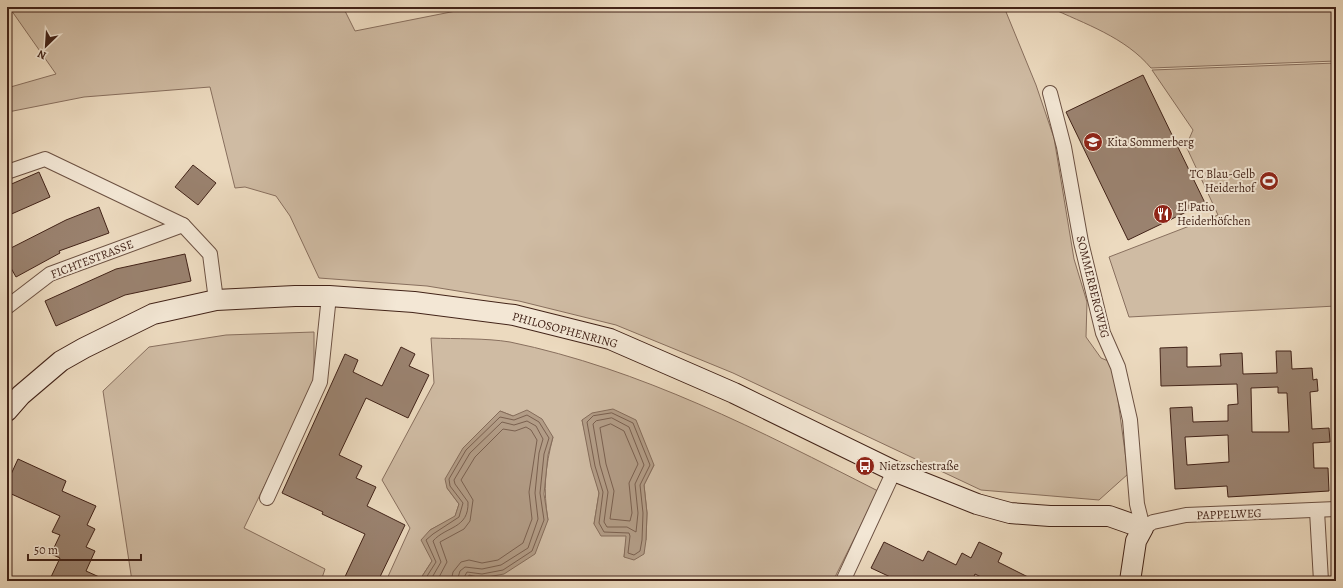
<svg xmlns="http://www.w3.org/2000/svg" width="1343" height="588" font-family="Alegreya,serif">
  <rect width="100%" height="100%" fill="#ecdabf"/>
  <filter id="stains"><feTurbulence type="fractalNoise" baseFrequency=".005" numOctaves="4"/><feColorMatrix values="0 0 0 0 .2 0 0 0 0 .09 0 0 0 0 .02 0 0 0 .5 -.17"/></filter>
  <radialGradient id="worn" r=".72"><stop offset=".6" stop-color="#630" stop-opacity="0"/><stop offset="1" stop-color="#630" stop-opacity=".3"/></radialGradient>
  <!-- green -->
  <g fill="#cfbba3" stroke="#886f5e" fill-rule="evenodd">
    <polygon points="9,7 343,7 355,31 476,7 1004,7 1036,85 1054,138 1074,259 1087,302 1086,337 1101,358 1113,363 1128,474 1099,500 981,490 733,373 616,325 519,301 427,286 319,278 290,216 276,196 245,187 235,188 210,87 84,97 8,112 7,88 56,74"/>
    <path d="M1049 7H1336V61L1151 68C1125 37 1085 24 1049 7Z"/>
    <polygon points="1336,63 1336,306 1129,317 1109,257 1218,215 1186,146 1193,130 1152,70"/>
    <polygon points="314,332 314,383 244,528 325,569 321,581 132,581 103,391 149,347 226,335"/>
    <path d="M431 338C456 339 486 338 510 342 641 369 760 431 878 491L833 581H545L538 578 535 581H466L468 575 482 578 548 520C543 489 545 468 553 437L513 416 500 411 447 488 459 504 455 517 430 530 432 561 419 581H386L410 528 382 480 434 383ZM582 420 654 465 644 485 647 513 646 540 624 557 627 535 594 524 599 493Z"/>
  </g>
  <!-- water -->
  <g fill="#b29c86" stroke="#856c5a">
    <polygon points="613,409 636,420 654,465 644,485 647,513 646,540 644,554 634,560 624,557 626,536 601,536 594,524 599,493 591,467 582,420 592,413"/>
    <polygon points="527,410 542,419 553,437 548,455 544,494 548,520 535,554 504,574 482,578 469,575 466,581 419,581 432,561 421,540 430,530 455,516 459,504 447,488 445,479 463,448 500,411 513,416"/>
  </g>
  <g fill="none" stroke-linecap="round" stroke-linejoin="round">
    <!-- shore -->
    <g stroke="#7a604f" stroke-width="1">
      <polygon points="612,413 633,423 650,465 640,485 643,513 642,540 640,551 634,555 628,553 630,536 629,533 604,532 599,523 603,492 595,466 587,422 593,416"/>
      <polygon points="612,418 629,427 644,465 635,484 638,513 636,532 627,527 607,527 604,522 608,492 600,465 593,424 596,421"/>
      <polygon points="611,424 624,431 638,464 629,483 632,513 630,521 610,519 614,491 606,464 600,428"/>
      <polyline points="424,581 436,562 426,540 433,534 459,517 463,503 450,486 449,479 466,450 500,417 514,420 527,415 539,422 549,438 544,454 540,493 544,520 532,551 503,570 482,574 467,572 462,581"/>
      <path d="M430 581 441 562 433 541C446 526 469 529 468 502L455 484 454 480 470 453 502 422 514 425 527 421 536 426 543 439 539 453 535 493 538 519 528 548 501 565 482 569 465 567 460 571 457 581"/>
      <polyline points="437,581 447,562 440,542 464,529 470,521 473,500 461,480 475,457 503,429 515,431 526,427 531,430 537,440 529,492 532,519 523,543 498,560 482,563 469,560 461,562 453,572 451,581"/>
    </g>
  </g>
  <!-- building -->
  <g fill="#9a826f" stroke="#422318" fill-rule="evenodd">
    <polygon points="1143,75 1205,203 1128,240 1066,112"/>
    <polygon points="193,165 216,183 198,205 175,187"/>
    <polygon points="39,172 50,197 7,216 7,186"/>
    <polygon points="99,207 109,233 59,251 60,253 16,277 7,261 7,250 66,220"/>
    <polygon points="185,254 191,281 125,295 56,326 45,301 116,269"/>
    <polygon points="401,347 415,354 409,366 429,375 408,418 366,398 339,455 362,466 356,478 376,487 367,506 405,525 378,581 343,581 365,534 322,514 323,512 282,493 345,354 358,360 353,372 382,386"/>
    <path d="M1187 347V367L1221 366 1220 354 1242 353 1243 374 1277 373 1276 351H1291L1292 369 1312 368 1313 380 1317 379 1318 391 1310 392 1312 429 1329 428 1330 442 1313 443 1314 468H1328L1329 491 1228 497 1227 486 1175 489 1170 408 1192 407 1193 422 1228 421V405L1238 404 1237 384 1161 386 1160 348ZM1278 387V393H1287L1289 432H1252L1251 388ZM1228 435 1229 462 1187 465 1185 437Z"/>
    <polygon points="18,459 66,481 62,491 96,506 87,525 95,529 86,547 95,551 86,571 108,581 59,581 51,577 60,558 51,554 60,535 52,532 60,516 7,492 7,483"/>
    <polygon points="884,542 923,561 928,551 956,565 962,553 971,558 979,542 1002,553 998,562 1036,581 989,581 975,574 972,581 899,581 871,568"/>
  </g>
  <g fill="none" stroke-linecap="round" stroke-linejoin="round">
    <!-- street casing -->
    <g stroke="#6c5142" stroke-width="16">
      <g id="street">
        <polyline points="1050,93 1064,147 1081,242 1103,333 1118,367 1130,420 1137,504 1143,528 1153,522 1186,515 1336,509"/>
        <polyline points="7,172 45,159 183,225 210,254 216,300"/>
        <polyline points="7,307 50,274 183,225"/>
        <polyline points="267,498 320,382 329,296"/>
        <polyline points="1317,511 1321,581"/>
        <polyline points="843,581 894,471"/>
      </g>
    </g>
    <!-- secondary casing -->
    <g stroke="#422318" stroke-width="22">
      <polyline id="secondary" points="7,411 21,395 61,361 84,348 153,314 216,300 295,296 329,296 414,302 514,315 610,339 734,393 894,471 977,504 1010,513 1050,516 1109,516 1143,528 1136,541 1130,581"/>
    </g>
    <!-- street -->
    <use href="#street" stroke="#f3e7d5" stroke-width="14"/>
    <!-- secondary -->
    <use href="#secondary" stroke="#f3e7d5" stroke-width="20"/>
  </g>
  <!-- icons -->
  <defs>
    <g id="school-disc" transform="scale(1)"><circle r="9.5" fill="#8f2418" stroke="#f3e7d5"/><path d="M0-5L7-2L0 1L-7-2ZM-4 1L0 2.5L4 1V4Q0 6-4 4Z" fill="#fff"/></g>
    <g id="stadium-disc" transform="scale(1)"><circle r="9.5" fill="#8f2418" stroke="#f3e7d5"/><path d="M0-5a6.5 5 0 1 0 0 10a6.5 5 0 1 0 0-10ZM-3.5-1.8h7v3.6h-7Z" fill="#fff"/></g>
    <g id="restaurant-disc" transform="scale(1)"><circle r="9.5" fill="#8f2418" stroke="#f3e7d5"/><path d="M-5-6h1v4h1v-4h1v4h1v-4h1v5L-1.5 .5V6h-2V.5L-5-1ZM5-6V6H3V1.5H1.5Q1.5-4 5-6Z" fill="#fff"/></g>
    <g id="bus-disc" transform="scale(1)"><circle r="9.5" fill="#8f2418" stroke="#f3e7d5"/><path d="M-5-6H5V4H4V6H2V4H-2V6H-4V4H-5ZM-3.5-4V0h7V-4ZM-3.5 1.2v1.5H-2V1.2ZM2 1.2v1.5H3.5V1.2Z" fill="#fff"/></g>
  </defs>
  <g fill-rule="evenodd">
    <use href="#school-disc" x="1093" y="142"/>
    <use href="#stadium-disc" x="1269" y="181"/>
    <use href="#restaurant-disc" x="1163" y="214"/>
    <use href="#bus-disc" x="865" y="466"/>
  </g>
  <g text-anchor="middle" stroke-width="4" stroke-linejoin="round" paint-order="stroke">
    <!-- poi labels -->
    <g font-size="12" fill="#422318" stroke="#f3e7d5" text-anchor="start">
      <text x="1107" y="146">Kita Sommerberg</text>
      <text x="1255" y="178" text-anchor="end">TC Blau-Gelb<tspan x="1255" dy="14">Heiderhof</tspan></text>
      <text x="1177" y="211">El Patio<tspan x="1177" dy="14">Heiderhöfchen</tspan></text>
      <text x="879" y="470">Nietzschestraße</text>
    </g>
    <!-- street labels -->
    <g font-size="12" fill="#422318" stroke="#f3e7d5">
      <text transform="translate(92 259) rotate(-21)" y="4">FICHTESTRASSE</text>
      <text transform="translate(1093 287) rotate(76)" y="4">SOMMERBERGWEG</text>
      <text transform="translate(565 330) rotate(15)" y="4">PHILOSOPHENRING</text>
      <text transform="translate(1229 514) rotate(-2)" y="4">PAPPELWEG</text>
    </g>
  </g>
  <!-- margin -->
  <rect width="1343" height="588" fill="none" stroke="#ecdabf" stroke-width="24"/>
  <rect x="8" y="8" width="1327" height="572" fill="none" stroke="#422318" stroke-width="2"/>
  <rect x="12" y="12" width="1319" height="564" fill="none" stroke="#422318"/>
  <!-- north arrow -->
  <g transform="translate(46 46) rotate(205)" stroke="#f3e7d5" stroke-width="3" paint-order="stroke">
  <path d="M0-3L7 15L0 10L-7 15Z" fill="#422318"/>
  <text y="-6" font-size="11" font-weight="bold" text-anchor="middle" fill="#422318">N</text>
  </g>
  <!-- scale -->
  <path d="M28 554v6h113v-6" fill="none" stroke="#422318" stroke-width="2"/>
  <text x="34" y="554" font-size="12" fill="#422318" stroke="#f3e7d5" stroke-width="3" paint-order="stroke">50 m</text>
  <rect width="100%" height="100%" filter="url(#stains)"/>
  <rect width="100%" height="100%" fill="url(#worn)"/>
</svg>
